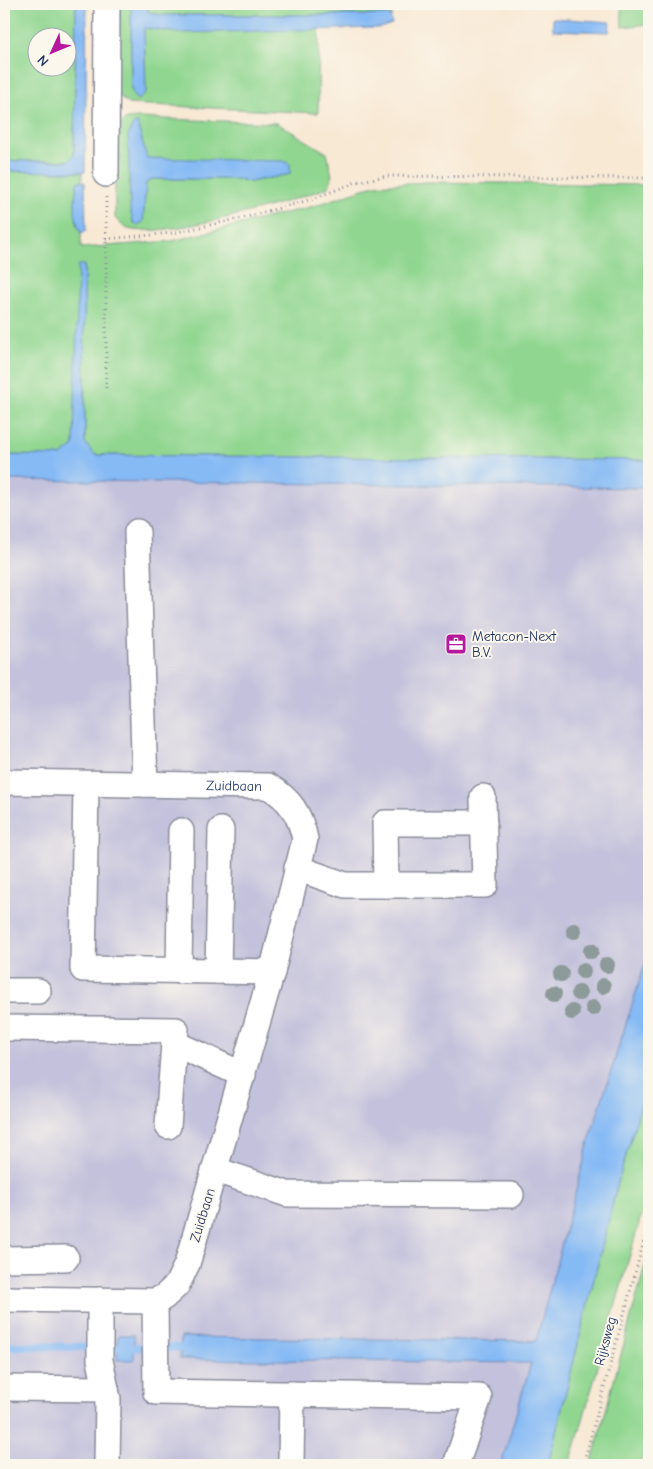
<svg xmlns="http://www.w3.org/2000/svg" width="653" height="1469" font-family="'Comic Neue',sans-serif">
  <rect width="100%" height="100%" fill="#fbf7ec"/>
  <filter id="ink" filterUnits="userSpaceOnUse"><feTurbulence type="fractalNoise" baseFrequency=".02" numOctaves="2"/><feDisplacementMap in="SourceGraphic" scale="10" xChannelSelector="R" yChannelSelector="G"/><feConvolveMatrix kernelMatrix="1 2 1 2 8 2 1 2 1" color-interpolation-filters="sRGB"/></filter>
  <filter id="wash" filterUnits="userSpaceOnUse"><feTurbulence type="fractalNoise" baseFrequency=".0096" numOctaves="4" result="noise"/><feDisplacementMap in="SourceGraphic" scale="20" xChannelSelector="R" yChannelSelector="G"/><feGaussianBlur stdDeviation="1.12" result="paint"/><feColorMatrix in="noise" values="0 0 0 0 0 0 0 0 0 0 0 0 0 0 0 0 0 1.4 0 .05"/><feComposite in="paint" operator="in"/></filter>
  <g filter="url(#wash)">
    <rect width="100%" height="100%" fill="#f8e9d5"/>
    <!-- industrial -->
    <polygon fill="#c3c1db" points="4,467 649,476 649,1029 518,1465 4,1465"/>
    <!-- green -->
    <g fill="#90d690" stroke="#568277" fill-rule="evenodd">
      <path d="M4 4H76L74 155 68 161H4ZM38 38H68V68H38Z"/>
      <polygon points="115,4 131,4 131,88 146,92 144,28 179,33 319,29 318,113 128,104 120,97 114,87"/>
      <polygon points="144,4 391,4 392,17 390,15 161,15 149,12"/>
      <polygon points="621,4 649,4 649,24 622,27"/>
      <path d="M138 118 277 123 327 153 332 176 329 187C295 201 157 241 126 228 122 226 118 221 115 218V130L126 119ZM140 128 143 151 147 158 290 174 250 182 237 179H152L146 182 143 222Z"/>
      <polygon points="4,171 82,172 82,182 78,182 77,225 81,233 81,248 172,241 314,206 374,185 428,182 649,185 649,460 94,455 85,443 84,266 74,446 61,456 4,455"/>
      <polygon points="649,1078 649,1188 570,1465 548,1465 618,1182"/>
      <polygon points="649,1251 649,1435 640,1465 591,1465"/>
    </g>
    <!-- water -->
    <g fill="#86baf4" stroke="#5074a9">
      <polygon points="76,4 87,4 85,172 4,171 4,161 68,161 74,155"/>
      <polygon points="131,4 144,4 149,12 161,15 390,15 392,24 380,28 179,33 144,28 146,92 138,100 134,97 131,88"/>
      <polygon points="553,18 610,22 609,32 553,30"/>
      <polygon points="137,122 147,158 283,161 290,164 290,174 250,182 237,179 152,179 146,183 143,222 137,225 133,222 130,210 128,136 132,126"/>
      <path d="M78 181 85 182 86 231 81 233C73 219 74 196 78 181Z"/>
      <polygon points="78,265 84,265 85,443 95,455 649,460 649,488 4,480 4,455 61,456 74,446"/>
      <polygon points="649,951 649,1078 618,1182 548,1465 501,1465 531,1363 180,1359 181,1337 536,1341 589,1141"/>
      <polygon points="118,1335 134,1335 134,1360 117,1360"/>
    </g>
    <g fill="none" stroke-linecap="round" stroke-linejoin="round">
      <!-- stream -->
      <polyline stroke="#86baf4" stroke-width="8" points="4,1346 189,1348"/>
    </g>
  </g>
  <g filter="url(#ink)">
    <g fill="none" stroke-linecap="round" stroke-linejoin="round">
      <!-- minor casing -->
      <g stroke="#8a8c9a" stroke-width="28">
        <g id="minor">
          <polyline points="106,174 107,4"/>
          <polyline points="137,532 145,784"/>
          <path id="s1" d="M4 782 268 786C290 799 300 814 305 839L272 972 187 1264 177 1285 164 1297 155 1301 4 1299"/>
          <polyline points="86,784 83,969 272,972"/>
          <polyline points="297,868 345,885 485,885 483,797"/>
          <polyline points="386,885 385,823 484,823"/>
          <polyline points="179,971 181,831"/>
          <polyline points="218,971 221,830"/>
          <polyline points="4,991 38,991"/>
          <polyline points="4,1028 176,1030 174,1043"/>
          <polyline points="168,1126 174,1043 243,1075"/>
          <polyline points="216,1170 287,1194 511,1195"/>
          <polyline points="4,1259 66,1258"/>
          <polyline points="100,1300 100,1360 108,1399 107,1465"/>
          <polyline points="155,1301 156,1392 479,1397 456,1465"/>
          <polyline points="4,1388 106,1389"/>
          <polyline points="291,1465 292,1394"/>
        </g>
      </g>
      <!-- path -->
      <g stroke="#8a8c9a" stroke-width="3" stroke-dasharray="1 4" stroke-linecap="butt">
        <polyline points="106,197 106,389"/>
        <polyline points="106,239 173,233 246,217 313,199 356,182 386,176 649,178"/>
        <polyline points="583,1465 649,1222"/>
      </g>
      <!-- minor -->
      <use href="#minor" stroke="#fff" stroke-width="25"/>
    </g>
    <!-- trees -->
    <g fill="#8e9a9a">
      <circle cx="574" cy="931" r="8"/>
      <circle cx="591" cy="951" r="8"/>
      <circle cx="607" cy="965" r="8"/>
      <circle cx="583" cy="971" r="8"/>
      <circle cx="561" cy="974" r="8"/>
      <circle cx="603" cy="986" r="8"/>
      <circle cx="579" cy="993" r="8"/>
      <circle cx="554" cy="994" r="8"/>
      <circle cx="593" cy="1008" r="8"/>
      <circle cx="572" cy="1012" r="8"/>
    </g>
  </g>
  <!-- icons -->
  <defs>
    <g id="office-square" transform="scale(1.125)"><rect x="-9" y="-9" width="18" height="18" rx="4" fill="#b5179e" stroke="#fbf7ec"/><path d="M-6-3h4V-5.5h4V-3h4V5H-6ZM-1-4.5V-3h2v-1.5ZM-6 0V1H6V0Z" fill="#fff"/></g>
  </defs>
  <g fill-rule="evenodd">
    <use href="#office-square" x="456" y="644"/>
  </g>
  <g text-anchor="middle" stroke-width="4" stroke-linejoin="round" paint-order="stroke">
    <!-- poi labels -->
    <g font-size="14" fill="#1b2f5e" stroke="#fbf7ec" text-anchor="start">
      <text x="472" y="641">Metacon-Next<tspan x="472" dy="16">B.V.</tspan></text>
    </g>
    <!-- street labels -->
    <g font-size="14" fill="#1b2f5e" stroke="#fbf7ec">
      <text dy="5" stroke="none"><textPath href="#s1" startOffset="230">Zuidbaan</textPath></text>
      <text transform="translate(202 1215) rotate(-73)" y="5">Zuidbaan</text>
      <text transform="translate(605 1341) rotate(-75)" y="5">Rijksweg</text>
    </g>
  </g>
  <!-- margin -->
  <rect width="653" height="1469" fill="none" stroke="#fbf7ec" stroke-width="20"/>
  <!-- north arrow -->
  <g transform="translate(52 52) rotate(226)"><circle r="24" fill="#fbf7ec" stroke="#a1a7b3"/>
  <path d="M0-4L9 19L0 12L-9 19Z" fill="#b5179e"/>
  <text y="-8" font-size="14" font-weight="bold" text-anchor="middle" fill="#1b2f5e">N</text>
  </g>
</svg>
